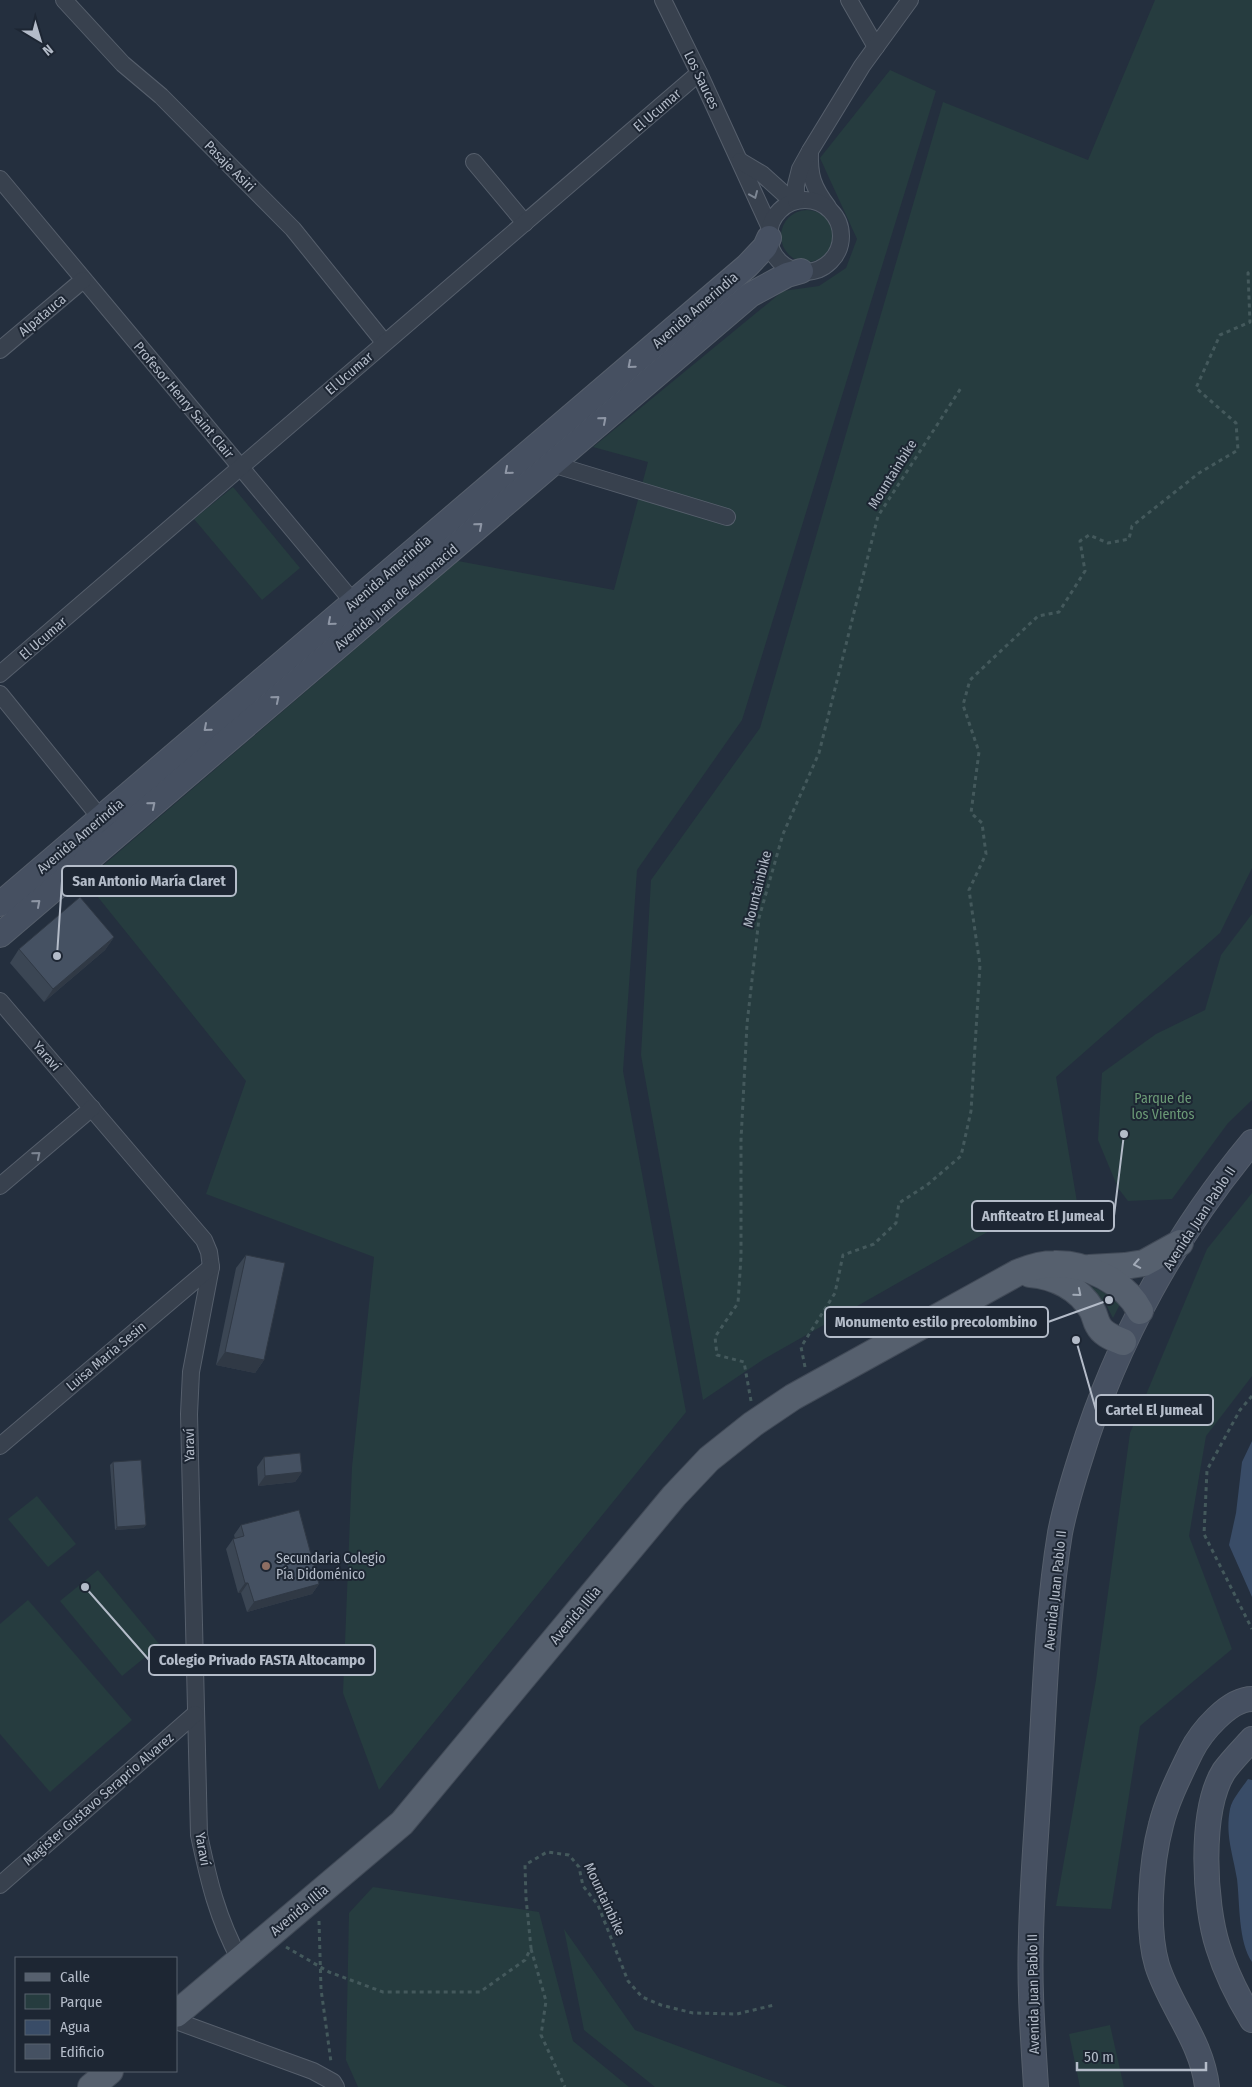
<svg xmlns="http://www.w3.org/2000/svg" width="1252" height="2087" font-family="'Fira Sans Condensed',sans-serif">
  <rect width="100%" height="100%" fill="#242f3e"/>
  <!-- green -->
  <g fill="#263c3f">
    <polygon points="1155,0 1252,0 1252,868 1220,933 1056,1077 1077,1202 1005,1222 764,1359 703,1400 641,1055 651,880 760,728 943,102 1088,160"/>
    <polygon points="890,70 936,91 742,720 637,870 623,1071 686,1412 379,1790 343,1693 352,1467 374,1257 206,1194 246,1081 85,881 458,561 614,590 648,462 593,447 783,291 819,286 846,268 857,239 820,158"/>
    <circle cx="807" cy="236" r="26"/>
    <polygon points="233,487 300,568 262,600 194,519"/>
    <polygon points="1252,914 1252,1100 1228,1123 1172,1199 1128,1201 1118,1188 1098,1140 1102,1073 1156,1034 1205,1010 1221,955"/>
    <polygon points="1252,1193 1252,1376 1206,1436 1189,1536 1232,1649 1140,1726 1111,1909 1056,1906 1096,1680 1130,1433 1207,1249"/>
    <polygon points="1084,1283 1110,1295 1123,1298 1113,1318 1107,1306"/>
    <polygon points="37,1496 76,1544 48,1567 8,1519"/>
    <polygon points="98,1570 160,1645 122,1676 60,1601"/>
    <polygon points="28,1600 132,1720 50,1792 0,1734 0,1624"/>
    <polygon points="373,1887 539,1912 573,2041 629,2087 358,2087 346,2060 349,1913"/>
    <polygon points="564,1929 635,2030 788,2087 655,2087 584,2030"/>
    <polygon points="1110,2025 1124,2087 1080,2087 1069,2034"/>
  </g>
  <!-- water -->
  <g fill="#394c67">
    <polygon points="1252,1441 1252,1597 1229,1545 1236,1513 1242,1462"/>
    <path d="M1248 1779 1252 1780V1962C1238 1941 1240 1904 1237 1879 1233 1854 1225 1835 1230 1809 1232 1799 1242 1788 1248 1779Z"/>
  </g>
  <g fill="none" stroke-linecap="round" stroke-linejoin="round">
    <!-- street casing -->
    <g stroke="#565f6c" stroke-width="18">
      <g id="street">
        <polyline points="64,0 123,64 161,96 293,229 384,342"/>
        <polyline points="663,0 699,73 770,228"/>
        <polyline points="849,0 876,47"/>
        <path d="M810 151C809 176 813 187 828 207"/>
        <polyline points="740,161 762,174 792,201"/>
        <polyline points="474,162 525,223"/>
        <polyline points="0,179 359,609"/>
        <circle cx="805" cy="236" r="36"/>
        <polyline points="796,201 796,185 800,169 810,151 862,66 910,0"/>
        <polyline points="0,350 83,280"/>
        <polyline points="552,464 727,517"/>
        <polyline points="0,674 699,73"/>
        <polyline points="0,694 107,826"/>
        <path d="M0 1001 204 1240 209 1252 211 1267 191 1372 189 1414 199 1835C209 1882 217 1917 240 1960"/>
        <polyline points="0,1186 92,1108"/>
        <polyline points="0,1446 211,1267"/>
        <polyline points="0,1885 195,1714"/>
        <polyline points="176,2021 313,2071 333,2082 336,2087"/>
      </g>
    </g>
    <!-- secondary casing -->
    <g stroke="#565f6c" stroke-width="26">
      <g id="secondary">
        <polyline points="0,904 747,266 765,247 769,238"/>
        <polyline points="0,935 750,295 787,275 801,271"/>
        <path d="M1252 1739C1243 1749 1232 1760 1224 1771 1199 1811 1204 1904 1218 1947 1226 1973 1238 1997 1252 2020"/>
        <path d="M1036 2087C1033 2037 1029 1987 1031 1937 1032 1882 1037 1827 1040 1772 1045 1693 1047 1612 1060 1533 1065 1507 1073 1481 1081 1456 1116 1342 1176 1233 1252 1142"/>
        <path d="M1207 2087C1202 2041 1170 2007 1157 1965 1146 1928 1151 1862 1161 1825 1167 1800 1180 1775 1191 1752 1201 1732 1229 1699 1252 1699"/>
      </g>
    </g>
    <!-- primary casing -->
    <g stroke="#414a57" stroke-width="28">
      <g id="primary">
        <polyline points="1089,1268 1125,1266 1144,1263 1180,1243"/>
        <path d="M1030 1274C1055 1276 1079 1288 1092 1310 1095 1315 1095 1320 1098 1325 1103 1335 1114 1338 1123 1342"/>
        <path d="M176 2014 402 1823 674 1496 709 1459 753 1424 793 1397 1017 1273C1029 1268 1041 1264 1054 1264 1087 1263 1125 1282 1140 1311"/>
        <polyline points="91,2087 110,2071"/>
      </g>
    </g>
    <!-- path -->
    <g stroke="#44595c" stroke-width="3" stroke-dasharray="4 4" stroke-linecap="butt">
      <polyline points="805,1367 801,1347 835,1293 843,1255 874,1244 896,1223 899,1203 927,1185 961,1156 971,1111 980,965 969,890 986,854 982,823 971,813 979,752 963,705 970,680 1038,616 1059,612 1085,571 1080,541 1089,535 1108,543 1129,539 1132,526 1199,473 1238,450 1236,423 1196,388 1220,335 1250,322 1248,273 1252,270"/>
      <polyline points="1252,1396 1240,1410 1207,1470 1204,1534 1252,1629"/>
      <polyline points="751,1401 744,1362 717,1355 715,1337 738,1303 741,1257 741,1140 747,1024 759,918 783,834 819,753 878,516 961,388"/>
      <polyline points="319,1921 321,1989 331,2062"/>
      <polyline points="286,1947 329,1972 383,1992 480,1992 525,1960 531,1948 526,1898 525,1865 547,1852 569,1855 579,1867 583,1886 598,1905 628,1981 642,1997 661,2005 693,2013 737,2014 774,2005"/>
      <polyline points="531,1949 546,2001 541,2035 565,2087"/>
    </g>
    <!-- street -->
    <use href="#street" stroke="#38414e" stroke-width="16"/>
    <!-- secondary -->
    <use href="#secondary" stroke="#465061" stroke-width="24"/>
    <!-- primary -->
    <use href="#primary" stroke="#56606e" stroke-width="26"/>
  </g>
  <!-- wall -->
  <g fill="#3b4654">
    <polygon points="114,937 105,950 44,1002 10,963 19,949"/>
    <polygon points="246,1255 264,1360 255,1373 216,1365 236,1268"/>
    <polygon points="264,1457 302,1472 295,1482 258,1486 257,1467"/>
    <polygon points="113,1462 146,1525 143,1528 115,1530 110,1465"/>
    <polygon points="241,1525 319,1584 312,1594 247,1612 241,1593 238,1593 226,1549 233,1539 235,1539 234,1535"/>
  </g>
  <!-- shaded-wall -->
  <g fill="#303945">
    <polygon points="114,937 105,950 44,1002 53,989"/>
    <polygon points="225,1352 264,1360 255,1373 216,1365"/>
    <polygon points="302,1472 295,1482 258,1486 265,1476"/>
    <polygon points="146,1525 143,1528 115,1530 117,1527"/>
    <polygon points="245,1583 248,1583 241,1593 238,1593"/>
    <polygon points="319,1584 312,1594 247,1612 254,1602"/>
  </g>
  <!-- building -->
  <g fill="#455162" stroke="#303945">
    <polygon points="80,897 114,937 53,989 19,949"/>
    <polygon points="246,1255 285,1263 264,1360 225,1352"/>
    <polygon points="300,1453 302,1472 265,1476 264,1457"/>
    <polygon points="141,1460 146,1525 117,1527 113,1462"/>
    <polygon points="299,1510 319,1584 254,1602 248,1583 245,1583 233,1539 244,1536 241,1525"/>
  </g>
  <!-- one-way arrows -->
  <defs><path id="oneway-chevron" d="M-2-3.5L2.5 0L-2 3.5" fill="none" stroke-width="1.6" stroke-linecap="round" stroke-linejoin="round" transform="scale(1.25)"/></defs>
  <g stroke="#7c8592">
    <use href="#oneway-chevron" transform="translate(754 195) rotate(67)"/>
    <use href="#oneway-chevron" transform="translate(37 1155) rotate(-40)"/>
  </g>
  <g stroke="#8e96a5">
    <use href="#oneway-chevron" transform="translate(631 365) rotate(139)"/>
    <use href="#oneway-chevron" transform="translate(603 420) rotate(-41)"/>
    <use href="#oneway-chevron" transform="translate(508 471) rotate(139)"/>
    <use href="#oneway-chevron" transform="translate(479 526) rotate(-41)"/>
    <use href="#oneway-chevron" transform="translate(331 622) rotate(139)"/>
    <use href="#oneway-chevron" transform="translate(276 699) rotate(-40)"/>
    <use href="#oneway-chevron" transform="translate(207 728) rotate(139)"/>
    <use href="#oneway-chevron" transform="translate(152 805) rotate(-40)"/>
    <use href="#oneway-chevron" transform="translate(37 903) rotate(-41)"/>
  </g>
  <g stroke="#a1aab7">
    <use href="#oneway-chevron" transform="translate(1137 1264) rotate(169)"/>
    <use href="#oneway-chevron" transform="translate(1078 1293) rotate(40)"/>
  </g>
  <!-- markers -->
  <circle fill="#8d6e63" stroke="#1d2633" stroke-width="2" cx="266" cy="1566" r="5"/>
  <g text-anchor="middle" stroke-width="4" stroke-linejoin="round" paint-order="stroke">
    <!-- street labels -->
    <g font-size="14" fill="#b4bcc9" stroke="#1d2633">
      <text transform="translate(702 80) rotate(64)" y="5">Los Sauces</text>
      <text transform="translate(657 110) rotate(-41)" y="5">El Ucumar</text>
      <text transform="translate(230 166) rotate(45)" y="5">Pasaje Asiri</text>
      <text transform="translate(695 310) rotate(-41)" y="5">Avenida Amerindia</text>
      <text transform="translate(42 315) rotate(-40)" y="5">Alpatauca</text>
      <text transform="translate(349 373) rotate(-41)" y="5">El Ucumar</text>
      <text transform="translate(184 400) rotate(50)" y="5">Profesor Henry Saint Clair</text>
      <text transform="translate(892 474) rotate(-58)" y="5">Mountainbike</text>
      <text transform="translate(388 573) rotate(-41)" y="5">Avenida Amerindia</text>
      <text transform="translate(396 597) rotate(-40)" y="5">Avenida Juan de Almonacid</text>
      <text transform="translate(43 638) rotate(-41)" y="5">El Ucumar</text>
      <text transform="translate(80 836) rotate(-40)" y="5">Avenida Amerindia</text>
      <text transform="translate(757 889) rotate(-76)" y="5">Mountainbike</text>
      <text transform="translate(47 1056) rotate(49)" y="5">Yaraví</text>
      <text transform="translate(1199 1218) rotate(-57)" y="5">Avenida Juan Pablo II</text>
      <text transform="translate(106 1356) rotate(-40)" y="5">Luisa Maria Sesin</text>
      <text transform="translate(189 1445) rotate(-91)" y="5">Yaraví</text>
      <text transform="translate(1055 1590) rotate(-84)" y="5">Avenida Juan Pablo II</text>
      <text transform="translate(575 1615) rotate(-50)" y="5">Avenida Illia</text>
      <text transform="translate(98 1799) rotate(-41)" y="5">Magister Gustavo Seraprio Alvarez</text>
      <text transform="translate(203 1849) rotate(80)" y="5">Yaraví</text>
      <text transform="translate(605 1899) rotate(65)" y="5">Mountainbike</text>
      <text transform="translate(299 1910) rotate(-40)" y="5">Avenida Illia</text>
      <text transform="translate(1033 1994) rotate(-91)" y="5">Avenida Juan Pablo II</text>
    </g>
    <!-- park labels -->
    <g font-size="14" fill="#6b9a76" stroke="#1d2633">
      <text x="1163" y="1103">Parque de<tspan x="1163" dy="16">los Vientos</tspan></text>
    </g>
    <!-- poi labels -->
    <g font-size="14" fill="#b4bcc9" stroke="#1d2633" text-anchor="start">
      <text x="276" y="1563">Secundaria Colegio<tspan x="276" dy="16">Pía Didoménico</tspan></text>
    </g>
  </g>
  <!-- callouts -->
  <path fill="none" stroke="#b4bcc9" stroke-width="2" d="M57 956L62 881M1124 1134L1114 1216M1109 1300L1048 1322M1076 1340L1096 1410M85 1587L149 1660"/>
  <g fill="#b4bcc9" stroke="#1d2633" stroke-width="2">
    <circle cx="57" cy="956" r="5"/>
    <circle cx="1124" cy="1134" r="5"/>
    <circle cx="1109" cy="1300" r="5"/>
    <circle cx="1076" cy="1340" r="5"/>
    <circle cx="85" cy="1587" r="5"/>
  </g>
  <g fill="#1d2633" stroke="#b4bcc9" stroke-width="2">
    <rect x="62" y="866" width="174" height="30" rx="5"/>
    <rect x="972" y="1201" width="142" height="30" rx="5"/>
    <rect x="825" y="1307" width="223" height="30" rx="5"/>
    <rect x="1096" y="1395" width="117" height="30" rx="5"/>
    <rect x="149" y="1645" width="226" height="30" rx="5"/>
  </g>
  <g font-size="15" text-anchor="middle" font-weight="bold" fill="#b4bcc9">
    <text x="149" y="886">San Antonio María Claret</text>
    <text x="1043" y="1221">Anfiteatro El Jumeal</text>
    <text x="936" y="1327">Monumento estilo precolombino</text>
    <text x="1154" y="1415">Cartel El Jumeal</text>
    <text x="262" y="1665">Colegio Privado FASTA Altocampo</text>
  </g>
  <!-- legend -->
  <rect x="15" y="1957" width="162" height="115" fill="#1d2633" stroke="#59626f"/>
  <rect x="25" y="1973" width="25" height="8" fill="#56606e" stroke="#59626f"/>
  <text x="60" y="1982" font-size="15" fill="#b4bcc9">Calle</text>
  <rect x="25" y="1994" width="25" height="15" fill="#263c3f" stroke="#59626f"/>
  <text x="60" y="2007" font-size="15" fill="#b4bcc9">Parque</text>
  <rect x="25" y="2020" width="25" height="15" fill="#394c67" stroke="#59626f"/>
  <text x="60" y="2032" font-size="15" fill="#b4bcc9">Agua</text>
  <rect x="25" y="2044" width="25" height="15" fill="#455162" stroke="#59626f"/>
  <text x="60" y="2057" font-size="15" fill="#b4bcc9">Edificio</text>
  <!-- north arrow -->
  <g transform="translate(40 40) rotate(142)" stroke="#1d2633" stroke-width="4" paint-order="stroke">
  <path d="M0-4L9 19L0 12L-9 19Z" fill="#b4bcc9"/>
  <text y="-8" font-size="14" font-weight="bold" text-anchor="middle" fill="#b4bcc9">N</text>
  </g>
  <!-- scale -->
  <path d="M1077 2062v8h129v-8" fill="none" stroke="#b4bcc9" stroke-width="2.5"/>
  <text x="1084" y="2062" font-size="15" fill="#b4bcc9" stroke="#1d2633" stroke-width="4" paint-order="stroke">50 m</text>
</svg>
